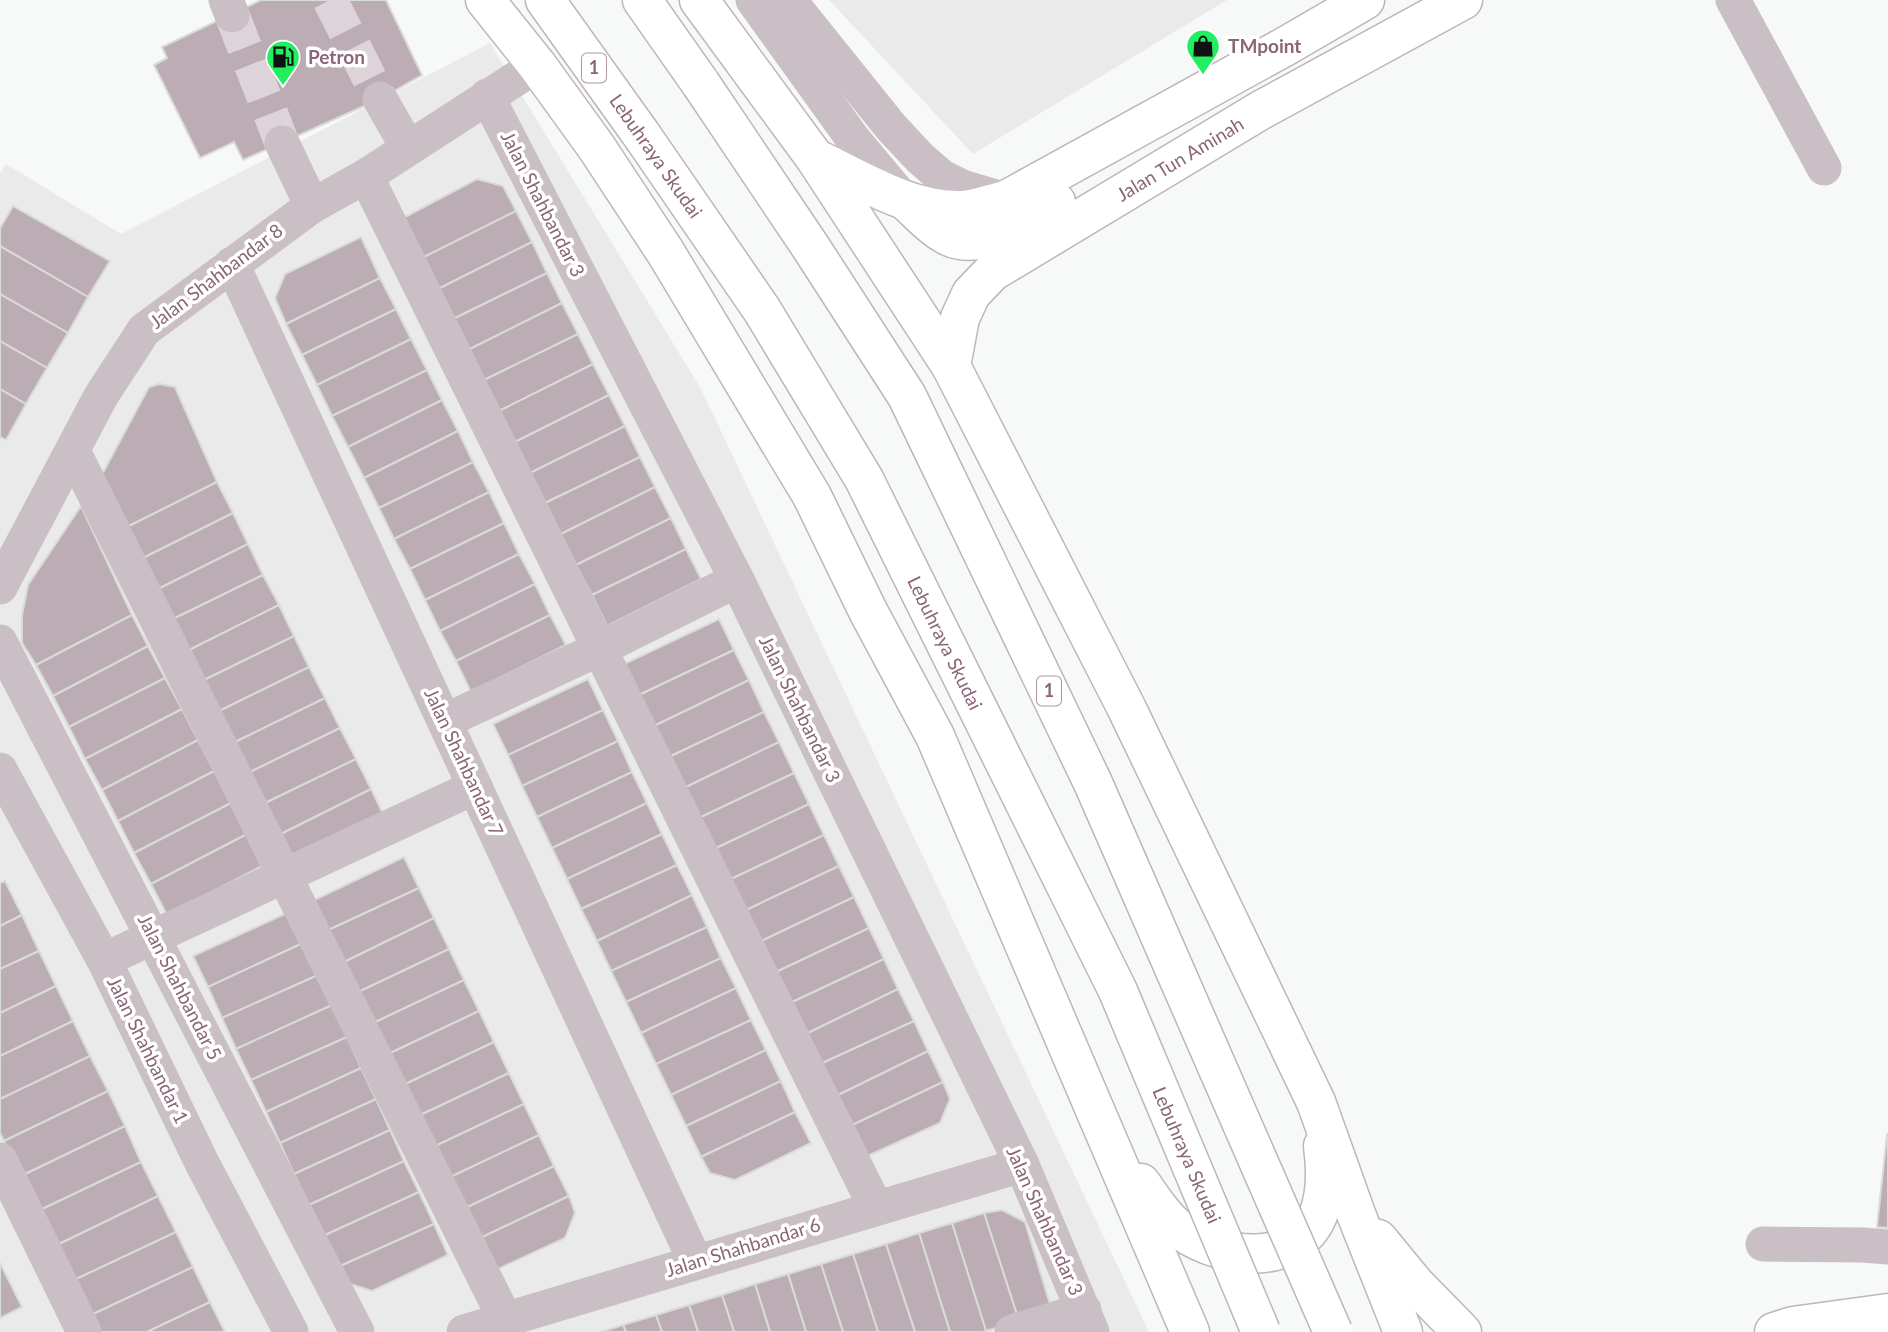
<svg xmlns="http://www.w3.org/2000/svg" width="1888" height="1332" font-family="Lato,sans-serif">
  <rect width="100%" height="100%" fill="#f7f9f9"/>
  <!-- built -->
  <g fill="#eaeaeb">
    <polygon points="829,0 1227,0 973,154"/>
    <polygon points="490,43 701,389 1149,1332 0,1332 0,173 6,164 121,234"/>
  </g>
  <!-- building -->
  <g fill="#bcadb5" stroke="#d9dbdb" stroke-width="2">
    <polygon points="261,0 386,0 422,75 380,99 243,160 234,142 200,158 154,65 167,58 162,47"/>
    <polygon points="477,179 503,186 516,211 422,258 403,218"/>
    <polygon points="13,206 110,261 88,297 0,246 0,228"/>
    <polygon points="516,211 532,242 438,289 422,258"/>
    <polygon points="361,237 380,278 286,324 275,298 285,274"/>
    <polygon points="532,242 547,273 453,319 438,289"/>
    <polygon points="0,246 88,297 68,333 0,294"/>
    <polygon points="547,273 562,303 468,350 453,319"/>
    <polygon points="380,278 396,309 302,355 286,324"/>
    <polygon points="0,294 68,333 47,368 0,341"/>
    <polygon points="562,303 578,334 484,380 468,350"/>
    <polygon points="396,309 411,339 317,385 302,355"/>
    <polygon points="578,334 593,364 499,411 484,380"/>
    <polygon points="411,339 427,370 332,416 317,385"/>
    <polygon points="0,341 47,368 26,404 0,389"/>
    <polygon points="593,364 609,395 515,442 499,411"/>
    <polygon points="427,370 442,400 348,447 332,416"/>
    <polygon points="159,384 175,387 217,482 123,529 98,482 149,387"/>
    <polygon points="0,389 26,404 6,440 0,437"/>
    <polygon points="609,395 625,426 530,473 515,442"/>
    <polygon points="442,400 458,431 364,478 348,447"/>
    <polygon points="625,426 640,457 545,503 530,473"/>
    <polygon points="458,431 473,462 379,508 364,478"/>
    <polygon points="640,457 655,487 561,534 545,503"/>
    <polygon points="473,462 489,492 394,539 379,508"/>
    <polygon points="217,482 233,513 139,560 123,529"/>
    <polygon points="655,487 671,518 576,565 561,534"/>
    <polygon points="489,492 504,523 410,569 394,539"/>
    <polygon points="81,506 132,615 36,665 22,643 22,615 28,585"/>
    <polygon points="233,513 248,544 154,591 139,560"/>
    <polygon points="671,518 686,549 592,595 576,565"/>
    <polygon points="504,523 519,554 425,600 410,569"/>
    <polygon points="248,544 263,575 169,621 154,591"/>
    <polygon points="686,549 701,579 607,626 592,595"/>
    <polygon points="519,554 535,584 440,631 425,600"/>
    <polygon points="263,575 279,605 185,652 169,621"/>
    <polygon points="535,584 550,615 456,661 440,631"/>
    <polygon points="279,605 294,636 200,682 185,652"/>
    <polygon points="132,615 148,646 53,696 36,665"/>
    <polygon points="550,615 566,645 471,692 456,661"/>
    <polygon points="719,619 734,650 639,695 624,664"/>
    <polygon points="294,636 309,667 215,713 200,682"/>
    <polygon points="148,646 165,678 69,727 53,696"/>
    <polygon points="734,650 749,680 654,726 639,695"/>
    <polygon points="309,667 325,698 231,744 215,713"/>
    <polygon points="165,678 182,709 85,759 69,727"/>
    <polygon points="588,679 603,710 508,755 493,724"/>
    <polygon points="749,680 764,712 669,757 654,726"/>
    <polygon points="325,698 340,728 246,774 231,744"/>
    <polygon points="182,709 198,740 102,790 85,759"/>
    <polygon points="603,710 618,741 522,786 508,755"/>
    <polygon points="764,712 779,742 684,788 669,757"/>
    <polygon points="340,728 356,759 261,805 246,774"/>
    <polygon points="198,740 214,771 118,821 102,790"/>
    <polygon points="618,741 632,772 537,817 522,786"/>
    <polygon points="779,742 794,773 699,818 684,788"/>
    <polygon points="356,759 371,789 277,836 261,805"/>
    <polygon points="214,771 231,803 134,853 118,821"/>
    <polygon points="632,772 647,803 552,848 537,817"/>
    <polygon points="794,773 809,804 714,849 699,818"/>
    <polygon points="371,789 386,820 292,867 277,836"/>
    <polygon points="231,803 247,834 151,884 134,853"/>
    <polygon points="647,803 662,834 567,879 552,848"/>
    <polygon points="809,804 824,835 729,880 714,849"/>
    <polygon points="247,834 264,865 167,915 151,884"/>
    <polygon points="662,834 677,865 581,909 567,879"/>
    <polygon points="824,835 839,866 744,911 729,880"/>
    <polygon points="404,857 419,888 324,932 310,902"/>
    <polygon points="677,865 692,895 597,941 581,909"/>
    <polygon points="839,866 854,897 759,942 744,911"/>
    <polygon points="5,881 22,915 0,926 0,883"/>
    <polygon points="419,888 434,918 340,964 324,932"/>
    <polygon points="692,895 707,927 611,971 597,941"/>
    <polygon points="854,897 869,928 774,973 759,942"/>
    <polygon points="289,912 303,943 208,987 193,956"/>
    <polygon points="22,915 39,951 0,969 0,926"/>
    <polygon points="434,918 449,949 354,994 340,964"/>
    <polygon points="707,927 721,958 626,1002 611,971"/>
    <polygon points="869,928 884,959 788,1004 774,973"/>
    <polygon points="303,943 318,975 222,1018 208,987"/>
    <polygon points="449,949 464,980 369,1025 354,994"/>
    <polygon points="39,951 56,986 0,1013 0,969"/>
    <polygon points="721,958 736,988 641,1033 626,1002"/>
    <polygon points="884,959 898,989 804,1035 788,1004"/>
    <polygon points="318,975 332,1005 236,1049 222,1018"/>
    <polygon points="464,980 479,1011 384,1056 369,1025"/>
    <polygon points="56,986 73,1021 0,1056 0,1013"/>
    <polygon points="736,988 751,1020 656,1064 641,1033"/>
    <polygon points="898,989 914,1021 818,1065 804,1035"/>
    <polygon points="332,1005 347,1037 251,1080 236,1049"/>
    <polygon points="479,1011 494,1042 399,1087 384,1056"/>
    <polygon points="751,1020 766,1050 671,1095 656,1064"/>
    <polygon points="73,1021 90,1056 0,1099 0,1056"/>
    <polygon points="914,1021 928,1051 834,1097 818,1065"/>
    <polygon points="347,1037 361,1068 266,1112 251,1080"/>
    <polygon points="494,1042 509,1073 414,1118 399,1087"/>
    <polygon points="766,1050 781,1081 686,1126 671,1095"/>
    <polygon points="928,1051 943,1082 848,1127 834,1097"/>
    <polygon points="90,1056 108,1091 4,1141 0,1133 0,1099"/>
    <polygon points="361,1068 376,1099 280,1143 266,1112"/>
    <polygon points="509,1073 524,1104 429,1149 414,1118"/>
    <polygon points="781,1081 795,1112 701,1157 686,1126"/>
    <polygon points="943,1082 950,1099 940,1123 863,1158 848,1127"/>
    <polygon points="108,1091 125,1126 21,1176 4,1141"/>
    <polygon points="376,1099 390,1130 294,1174 280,1143"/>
    <polygon points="524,1104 539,1135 444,1180 429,1149"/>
    <polygon points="795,1112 811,1143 735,1180 710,1173 701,1157"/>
    <polygon points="125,1126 141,1162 38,1211 21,1176"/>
    <polygon points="390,1130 404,1161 309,1205 294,1174"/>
    <polygon points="1887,1134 1888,1134 1888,1228 1877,1227"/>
    <polygon points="539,1135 554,1166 459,1211 444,1180"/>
    <polygon points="404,1161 419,1192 323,1236 309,1205"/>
    <polygon points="141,1162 158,1196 55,1246 38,1211"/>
    <polygon points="554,1166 569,1196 474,1241 459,1211"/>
    <polygon points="419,1192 434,1224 338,1267 323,1236"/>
    <polygon points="158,1196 176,1232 72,1281 55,1246"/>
    <polygon points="569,1196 575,1213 565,1238 489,1273 474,1241"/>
    <polygon points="1002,1210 1025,1222 1052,1311 1019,1321 984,1213"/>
    <polygon points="984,1213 1019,1321 986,1331 952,1223"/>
    <polygon points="952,1223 986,1331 984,1332 950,1332 919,1233"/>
    <polygon points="434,1224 448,1255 372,1291 347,1283 338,1267"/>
    <polygon points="176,1232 193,1267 89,1316 72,1281"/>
    <polygon points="919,1233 950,1332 915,1332 886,1244"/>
    <polygon points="886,1244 915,1332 878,1332 853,1254"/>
    <polygon points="853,1254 878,1332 843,1332 821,1264"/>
    <polygon points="0,1263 22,1307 0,1318"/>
    <polygon points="821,1264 843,1332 806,1332 788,1274"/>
    <polygon points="193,1267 210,1302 147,1332 97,1332 89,1316"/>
    <polygon points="788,1274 806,1332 770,1332 755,1284"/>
    <polygon points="755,1284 770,1332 734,1332 722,1295"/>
    <polygon points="722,1295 734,1332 698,1332 689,1305"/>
    <polygon points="210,1302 225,1332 147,1332"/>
    <polygon points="689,1305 698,1332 662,1332 656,1315"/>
    <polygon points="656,1315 662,1332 626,1332 623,1325"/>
    <polygon points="623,1325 626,1332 601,1332"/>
  </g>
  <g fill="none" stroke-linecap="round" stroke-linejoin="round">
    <!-- minor-tunnel -->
    <g stroke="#dcd4d9" stroke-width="35" stroke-dasharray="35 18" stroke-linecap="butt">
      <polyline points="330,0 380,99"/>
      <polyline points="232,15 282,143"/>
    </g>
    <!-- major casing -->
    <g stroke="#bfb5ba" stroke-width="41">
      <g id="major">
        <polyline points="485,0 537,65 597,148 666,253 812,496 868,611 935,736 1190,1332"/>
        <polyline points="699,0 815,158 951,366 1127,709 1316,1102 1356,1214 1403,1332"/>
        <path d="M815 158C861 180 911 212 963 210 977 209 992 203 1006 200L1286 46 1365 0"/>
        <path d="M908 203C920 214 931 227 946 235 981 255 1026 218 1056 202"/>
        <polyline points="951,366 960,318 971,294 992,272 1261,110 1463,0"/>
        <path d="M1141 1183C1153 1200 1166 1221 1183 1232 1222 1259 1296 1268 1318 1215 1327 1193 1326 1168 1323 1146"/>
        <polyline points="1378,1239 1415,1284 1462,1332"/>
        <polyline points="1774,1332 1793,1326 1888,1313"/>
      </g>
    </g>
    <!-- highway casing -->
    <g stroke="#beb5b9" stroke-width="41">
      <g id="highway">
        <polyline points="545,0 643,137"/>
        <polyline points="642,0 701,84"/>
      </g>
    </g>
    <!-- minor -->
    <g stroke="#c9bfc4" stroke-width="35">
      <polyline points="226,0 232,15"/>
      <polyline points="753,0 853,139 904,200"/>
      <polyline points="789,0 891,127 920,158 942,177 962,187 1006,200"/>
      <polyline points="1733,0 1824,168"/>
      <polyline points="487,96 737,580 1022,1165 1092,1332"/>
      <polyline points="380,99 408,148"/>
      <polyline points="282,143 312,206"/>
      <polyline points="366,176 876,1208"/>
      <polyline points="232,264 695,1261"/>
      <polyline points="73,451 505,1319"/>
      <polyline points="0,587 101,396 144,330 312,206 366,176 537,65"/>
      <polyline points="0,642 357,1332"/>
      <polyline points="445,721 601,648 737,580"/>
      <polyline points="0,770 104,960 202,1163 291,1332"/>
      <polyline points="104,960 475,787"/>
      <polyline points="0,1160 84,1332"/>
      <polyline points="1763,1244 1863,1245 1888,1247"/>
      <polyline points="464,1332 1022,1165"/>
      <polyline points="1012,1332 1084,1310"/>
    </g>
    <!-- major -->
    <use href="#major" stroke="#fff" stroke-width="38"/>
    <!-- highway -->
    <use href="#highway" stroke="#fff" stroke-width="38"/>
    <!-- highway-bridge casing -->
    <g stroke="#beb5b9" stroke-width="41" stroke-linecap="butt">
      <g id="highway-bridge">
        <polyline points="701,84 810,246 907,396 1093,783 1333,1332"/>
        <polyline points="643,137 762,310 864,479 1118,991 1261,1332"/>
      </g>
    </g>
    <!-- highway-bridge -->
    <use href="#highway-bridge" stroke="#fff" stroke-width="38"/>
  </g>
  <!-- icons -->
  <defs>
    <g id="shop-pin" transform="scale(1.75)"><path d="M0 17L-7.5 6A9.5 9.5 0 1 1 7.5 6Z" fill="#22ef5f" stroke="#fff"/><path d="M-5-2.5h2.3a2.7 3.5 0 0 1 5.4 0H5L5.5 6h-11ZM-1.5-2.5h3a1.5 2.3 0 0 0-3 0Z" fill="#111"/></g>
    <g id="fuel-pin" transform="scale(1.75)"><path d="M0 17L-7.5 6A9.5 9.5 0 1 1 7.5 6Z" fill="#22ef5f" stroke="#fff"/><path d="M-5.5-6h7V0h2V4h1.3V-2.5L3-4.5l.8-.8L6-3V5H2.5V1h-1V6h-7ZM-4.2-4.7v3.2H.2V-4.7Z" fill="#111"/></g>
  </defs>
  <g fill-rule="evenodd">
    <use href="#shop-pin" x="1203" y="46"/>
    <use href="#fuel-pin" x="283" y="57"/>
  </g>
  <g text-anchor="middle" stroke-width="7" stroke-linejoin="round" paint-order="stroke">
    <!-- shield labels -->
    <g fill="#fff" stroke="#ad94a0" stroke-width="2">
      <rect x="582" y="53.5" width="24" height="29" rx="5"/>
      <rect x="1037" y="676.5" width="24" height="29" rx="5"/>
    </g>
    <g font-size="18" font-weight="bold" fill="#8a6678">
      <text x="594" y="74">1</text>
      <text x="1049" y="697">1</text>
    </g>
    <!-- poi labels -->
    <g font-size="19" font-weight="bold" fill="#8a6678" stroke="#fff" text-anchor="start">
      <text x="1228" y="53">TMpoint</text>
      <text x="308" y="64">Petron</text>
    </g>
    <!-- street labels -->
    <g font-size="19" fill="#8a6678" stroke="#fff">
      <text transform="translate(656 156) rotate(55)" y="7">Lebuhraya Skudai</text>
      <text transform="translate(1180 159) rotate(-31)" y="7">Jalan Tun Aminah</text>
      <text transform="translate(543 204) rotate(63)" y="7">Jalan Shahbandar 3</text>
      <text transform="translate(216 276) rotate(-37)" y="7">Jalan Shahbandar 8</text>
      <text transform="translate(945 643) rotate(64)" y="7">Lebuhraya Skudai</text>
      <text transform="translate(800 709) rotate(64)" y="7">Jalan Shahbandar 3</text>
      <text transform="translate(464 762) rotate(65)" y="7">Jalan Shahbandar 7</text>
      <text transform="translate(180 987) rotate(63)" y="7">Jalan Shahbandar 5</text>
      <text transform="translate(148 1050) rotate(64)" y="7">Jalan Shahbandar 1</text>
      <text transform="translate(1187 1155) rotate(67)" y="7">Lebuhraya Skudai</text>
      <text transform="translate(1045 1221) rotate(66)" y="7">Jalan Shahbandar 3</text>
      <text transform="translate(743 1247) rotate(-17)" y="7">Jalan Shahbandar 6</text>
    </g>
  </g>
</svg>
